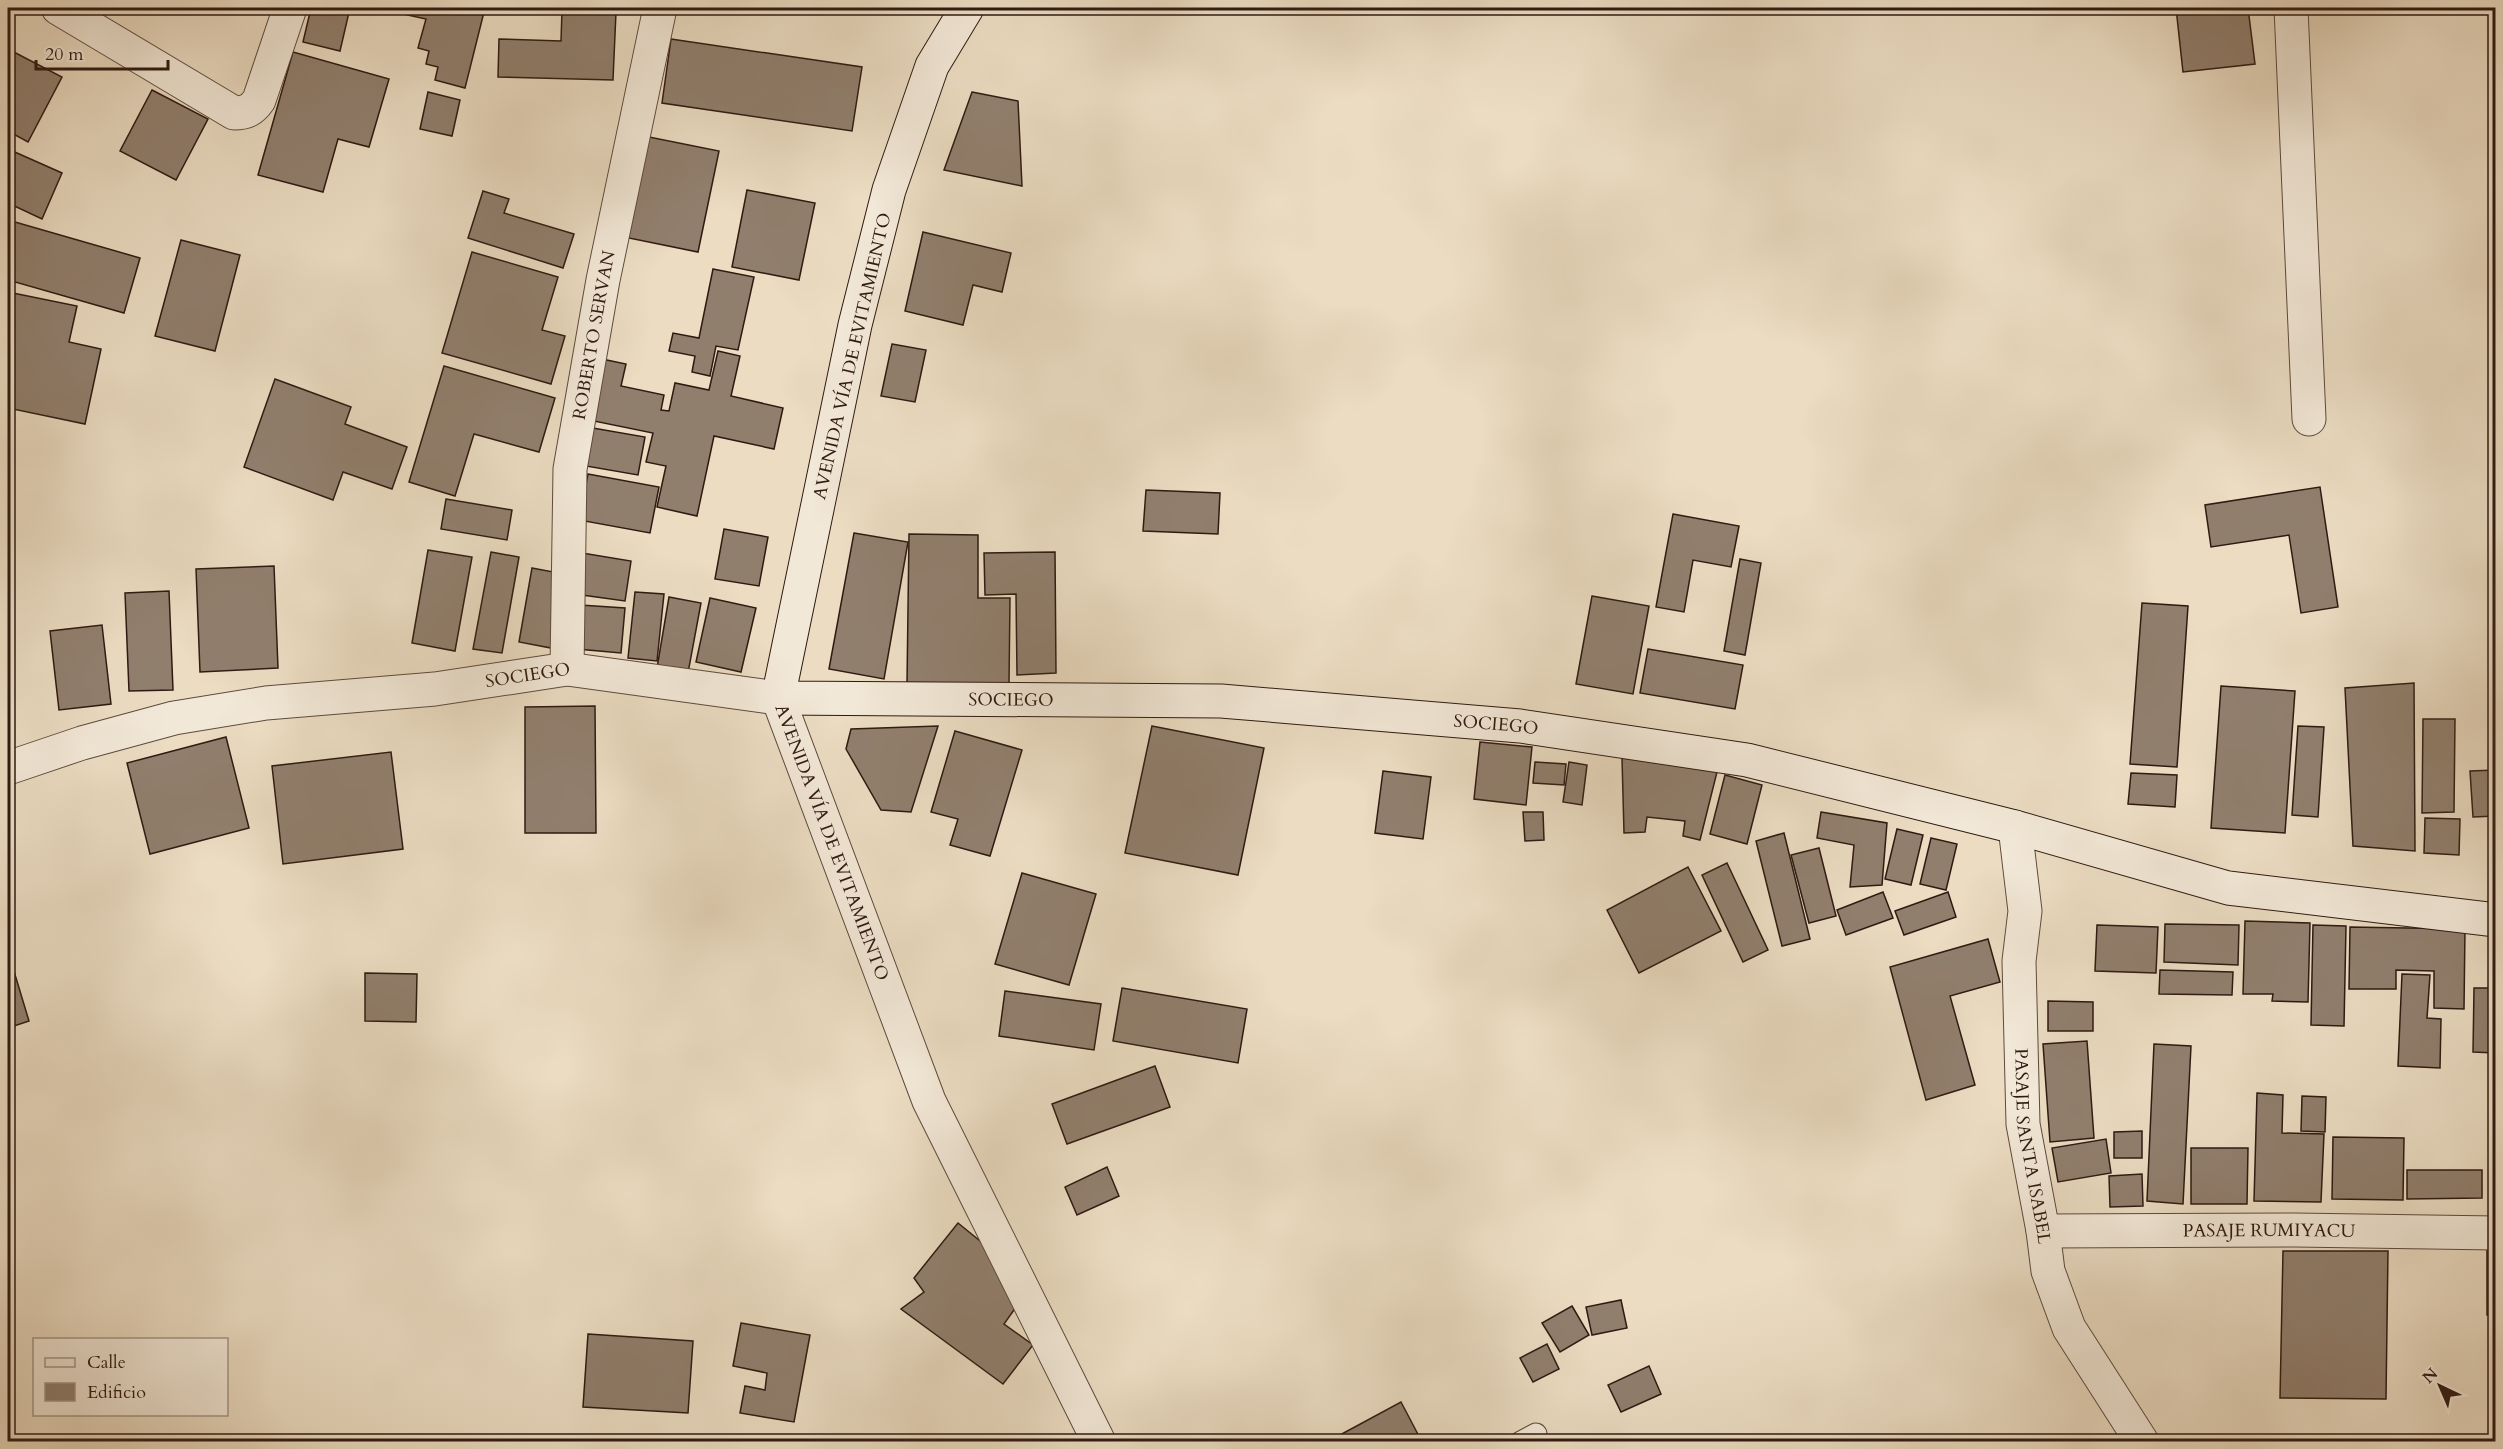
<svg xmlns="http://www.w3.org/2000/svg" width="2503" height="1449" font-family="Cardo,serif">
  <rect width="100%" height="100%" fill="#ebdcc2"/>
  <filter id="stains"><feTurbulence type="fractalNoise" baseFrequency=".00333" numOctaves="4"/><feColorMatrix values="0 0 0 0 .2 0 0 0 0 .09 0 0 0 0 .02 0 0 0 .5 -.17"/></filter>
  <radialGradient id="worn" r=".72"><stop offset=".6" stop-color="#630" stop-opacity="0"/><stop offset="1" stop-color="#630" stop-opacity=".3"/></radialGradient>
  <!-- building -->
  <g fill="#917f6e" stroke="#2f1a12" stroke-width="1.5">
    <polygon points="311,8 350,8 340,51 303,42"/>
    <polygon points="376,8 485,8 465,88 435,80 438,67 426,64 429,51 418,48 426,19"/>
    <polygon points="2176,8 2248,8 2255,64 2183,72"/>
    <polygon points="562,10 616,12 613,80 498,77 499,39 561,41"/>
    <polygon points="671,39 862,67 852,131 662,103"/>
    <polygon points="8,49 62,77 28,142 8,131"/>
    <polygon points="293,52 389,79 369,147 338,139 323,192 258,175"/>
    <polygon points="152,90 208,119 176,180 120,151"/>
    <polygon points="428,92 460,100 452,136 420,129"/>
    <polygon points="972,92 1018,101 1022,186 944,170"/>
    <polygon points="639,135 719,151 698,252 619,236"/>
    <polygon points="8,149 62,173 42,219 8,203"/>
    <polygon points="747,190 815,203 799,280 732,267"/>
    <polygon points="483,191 509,199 504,213 574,234 563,268 468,238"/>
    <polygon points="8,220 140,258 124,313 8,280"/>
    <polygon points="923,232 1011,253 1002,292 973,285 963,325 905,311"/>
    <polygon points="181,240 240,255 215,351 155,336"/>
    <polygon points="472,252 558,277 542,330 565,336 551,384 442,353"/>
    <polygon points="713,269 754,277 738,350 716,346 710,376 692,372 695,356 669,351 673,333 699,338"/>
    <polygon points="8,292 77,306 69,342 101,349 85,424 8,408"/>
    <polygon points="892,344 926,350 915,402 881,396"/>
    <polygon points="718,351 740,356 731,396 783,408 774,449 714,436 697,516 657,507 666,466 646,462 653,433 584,419 597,358 626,364 621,386 664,395 661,410 669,411 675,383 709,390"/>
    <polygon points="444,366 555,398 539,452 474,434 455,496 409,482"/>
    <polygon points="275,379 351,407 345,424 407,447 392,489 343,472 333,500 244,467"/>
    <polygon points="587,427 645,437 638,475 580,465"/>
    <polygon points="588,474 659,487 650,533 579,520"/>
    <polygon points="2320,487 2338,607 2301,613 2289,535 2211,547 2205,505"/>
    <polygon points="1146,490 1220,493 1218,534 1143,531"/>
    <polygon points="446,499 512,510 507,540 441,529"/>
    <polygon points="1673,514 1739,526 1731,567 1693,560 1684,612 1656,607"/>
    <polygon points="724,529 768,537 759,586 715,579"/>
    <polygon points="854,533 908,542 884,679 829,669"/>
    <polygon points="909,534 978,535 978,598 1010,598 1009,684 907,684"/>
    <polygon points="428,550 472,557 455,651 412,643"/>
    <polygon points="491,552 519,557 502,653 473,649"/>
    <polygon points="1055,552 1056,673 1017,675 1016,594 985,595 984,553"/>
    <polygon points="582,553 631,561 625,601 575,594"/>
    <polygon points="1740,559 1761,563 1745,655 1724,651"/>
    <polygon points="274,566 278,668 200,672 196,569"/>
    <polygon points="532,568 564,574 551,648 519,642"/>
    <polygon points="169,591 173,690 129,691 125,593"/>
    <polygon points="635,592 664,594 657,661 628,658"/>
    <polygon points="1592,596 1649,606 1633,694 1576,684"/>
    <polygon points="669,597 701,603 688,673 657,668"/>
    <polygon points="710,598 756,608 741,672 696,662"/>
    <polygon points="2142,603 2188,606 2177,767 2130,764"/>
    <polygon points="580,605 625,608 621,653 577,649"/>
    <polygon points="102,625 111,704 59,710 50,631"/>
    <polygon points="1648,649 1743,665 1735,709 1640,693"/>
    <polygon points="2414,683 2415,851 2353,846 2345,688"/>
    <polygon points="2221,686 2295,691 2285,833 2211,828"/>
    <polygon points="595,706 596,833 525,833 525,707"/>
    <polygon points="2423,719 2455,719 2454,812 2422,813"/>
    <polygon points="938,726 911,812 881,810 846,749 851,729"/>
    <polygon points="1152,726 1264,748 1238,875 1125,853"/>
    <polygon points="2298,726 2324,727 2318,817 2292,815"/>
    <polygon points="955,731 1022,750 990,856 950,845 958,819 931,812"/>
    <polygon points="226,737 249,828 150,854 127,763"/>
    <polygon points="1480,742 1532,747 1526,805 1474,799"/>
    <polygon points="391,752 403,849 283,864 272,766"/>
    <polygon points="1622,758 1718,768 1700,840 1683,836 1685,821 1647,817 1645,832 1624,833"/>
    <polygon points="1535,762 1566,764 1564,785 1533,783"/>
    <polygon points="1569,762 1587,765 1582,805 1563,802"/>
    <polygon points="2496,770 2496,816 2473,817 2470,771"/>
    <polygon points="1383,771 1431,777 1423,839 1375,833"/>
    <polygon points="2131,773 2177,775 2175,807 2128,804"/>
    <polygon points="1725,775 1762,785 1747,844 1710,834"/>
    <polygon points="1523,812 1543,812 1544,840 1525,841"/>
    <polygon points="1821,812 1887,823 1882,885 1850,887 1854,845 1817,838"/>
    <polygon points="2425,818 2460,819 2459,855 2424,853"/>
    <polygon points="2492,819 2496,819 2496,863 2493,863"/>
    <polygon points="1897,829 1923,835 1911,885 1885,879"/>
    <polygon points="1784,833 1810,939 1782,946 1756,841"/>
    <polygon points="1931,838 1957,844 1946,890 1920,884"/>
    <polygon points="1819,848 1836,916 1809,923 1791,855"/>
    <polygon points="1727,863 1768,950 1743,962 1702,875"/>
    <polygon points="1688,867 1721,931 1639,973 1607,910"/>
    <polygon points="1022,873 1096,894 1069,985 995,964"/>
    <polygon points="1883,892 1893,918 1846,935 1837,910"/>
    <polygon points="1948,892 1956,917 1904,935 1895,911"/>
    <polygon points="2245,921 2310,923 2308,1002 2272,1001 2273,994 2243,994"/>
    <polygon points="2165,924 2239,925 2238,965 2164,962"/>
    <polygon points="2097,925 2158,927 2156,973 2095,971"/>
    <polygon points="2313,925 2346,926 2344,1026 2311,1025"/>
    <polygon points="2350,927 2465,929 2464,1009 2434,1008 2434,971 2396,970 2396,989 2349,989"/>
    <polygon points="1988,939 2000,982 1950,996 1975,1085 1926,1100 1890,967"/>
    <polygon points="13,968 29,1021 8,1028 8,970"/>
    <polygon points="2160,970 2233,972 2232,995 2159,994"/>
    <polygon points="365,973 417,974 416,1022 365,1021"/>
    <polygon points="2402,974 2430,975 2427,1018 2441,1019 2440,1068 2398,1066"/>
    <polygon points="1122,988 1247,1009 1238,1063 1113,1041"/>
    <polygon points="2474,988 2496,988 2496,1053 2473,1052"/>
    <polygon points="1005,991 1101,1004 1094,1050 999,1036"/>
    <polygon points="2048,1001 2093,1002 2093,1031 2048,1031"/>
    <polygon points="2087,1041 2094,1138 2050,1142 2043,1044"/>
    <polygon points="2154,1044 2191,1046 2183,1204 2147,1201"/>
    <polygon points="1155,1066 1170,1107 1067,1144 1052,1104"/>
    <polygon points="2257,1093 2283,1095 2282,1133 2324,1134 2321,1202 2254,1201"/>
    <polygon points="2302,1096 2326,1097 2325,1132 2301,1131"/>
    <polygon points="2142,1131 2142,1158 2114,1158 2114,1132"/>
    <polygon points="2333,1137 2404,1138 2403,1200 2332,1199"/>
    <polygon points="2106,1139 2111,1173 2058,1182 2052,1148"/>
    <polygon points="2191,1148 2248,1148 2247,1204 2191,1204"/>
    <polygon points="1107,1167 1119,1196 1077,1215 1065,1187"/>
    <polygon points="2407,1170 2482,1170 2482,1198 2407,1199"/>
    <polygon points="2142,1174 2143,1206 2110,1207 2109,1176"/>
    <polygon points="958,1223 1001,1258 1016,1307 1004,1324 1033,1345 1003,1384 901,1309 924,1292 914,1278"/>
    <rect x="2487" y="1250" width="9" height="65"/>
    <polygon points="2283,1251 2388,1251 2386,1399 2280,1398"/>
    <polygon points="1621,1300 1627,1328 1592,1335 1586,1307"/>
    <polygon points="1572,1306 1589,1335 1560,1352 1542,1323"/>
    <polygon points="741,1323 810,1335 794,1422 740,1413 745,1386 765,1390 767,1373 733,1366"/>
    <polygon points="588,1334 693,1341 688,1413 583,1407"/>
    <polygon points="1547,1344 1559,1369 1533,1382 1520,1358"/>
    <polygon points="1649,1366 1661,1394 1621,1412 1608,1385"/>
    <polygon points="1401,1402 1422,1442 1327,1442"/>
  </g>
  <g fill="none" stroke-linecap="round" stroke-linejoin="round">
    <!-- service casing -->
    <g stroke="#5e4a3e" stroke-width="23">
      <polyline id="service" points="1521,1442 1536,1434"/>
    </g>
    <!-- minor casing -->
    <g stroke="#5e4a3e" stroke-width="35">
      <g id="minor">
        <path d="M58 8 234 113C246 113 252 110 259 100L290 8"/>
        <polyline points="2291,8 2309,419"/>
        <path id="s1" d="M567 669 570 469 603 280 660 8"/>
        <path id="s2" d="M8 768 82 743 174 718 266 703 435 689 567 669 778 698"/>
        <path id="s3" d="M2015 827 2025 911 2019 961 2023 1124 2043 1231 2048 1271 2069 1328 2142 1442"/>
        <path id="s4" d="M2043 1231 2295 1230 2496 1233"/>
      </g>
    </g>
    <!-- tertiary casing -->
    <g stroke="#5e4a3e" stroke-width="35">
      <g id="tertiary">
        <path id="s5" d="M778 698 929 1101 1099 1442"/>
      </g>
    </g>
    <!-- secondary casing -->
    <g stroke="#2f1a12" stroke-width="35">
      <g id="secondary">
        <path id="s6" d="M967 8 932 66 889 190 855 325 778 698 1221 701 1520 726 1747 760 2015 827 2228 888 2496 920"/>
      </g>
    </g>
    <!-- service -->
    <use href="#service" stroke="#f2e8d7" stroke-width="21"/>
    <!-- minor -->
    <use href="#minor" stroke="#f2e8d7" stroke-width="33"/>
    <!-- tertiary -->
    <use href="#tertiary" stroke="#f2e8d7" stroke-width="33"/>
    <!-- secondary -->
    <use href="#secondary" stroke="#f2e8d7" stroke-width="33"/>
  </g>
  <g text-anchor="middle" stroke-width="4.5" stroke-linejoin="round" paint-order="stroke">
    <!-- street labels -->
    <g font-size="18" fill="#2f1a12" stroke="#f2e8d7">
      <text dy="6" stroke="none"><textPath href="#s1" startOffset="336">ROBERTO SERVAN</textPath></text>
      <text transform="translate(852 356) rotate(-77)" y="6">AVENIDA VÍA DE EVITAMIENTO</text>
      <text dy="6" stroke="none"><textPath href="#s2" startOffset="530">SOCIEGO</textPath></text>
      <text dy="6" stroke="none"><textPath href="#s6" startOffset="952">SOCIEGO</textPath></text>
      <text dy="6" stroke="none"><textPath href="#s6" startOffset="1438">SOCIEGO</textPath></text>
      <text dy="6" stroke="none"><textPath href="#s5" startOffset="154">AVENIDA VÍA DE EVITAMIENTO</textPath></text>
      <text dy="6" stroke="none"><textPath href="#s3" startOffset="321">PASAJE SANTA ISABEL</textPath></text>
      <text dy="6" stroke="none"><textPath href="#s4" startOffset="226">PASAJE RUMIYACU</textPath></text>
    </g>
  </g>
  <!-- margin -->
  <rect width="2503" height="1449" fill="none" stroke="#ebdcc2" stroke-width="30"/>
  <rect x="9" y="9" width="2485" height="1431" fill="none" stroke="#2f1a12" stroke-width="3"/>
  <rect x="15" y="15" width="2473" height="1419" fill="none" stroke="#2f1a12" stroke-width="1.5"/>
  <!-- legend -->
  <rect x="33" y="1338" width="195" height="78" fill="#f2e8d7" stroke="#a49688" stroke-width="1.5"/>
  <rect x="45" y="1358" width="30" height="9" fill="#f2e8d7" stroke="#a49688" stroke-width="1.5"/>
  <text x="87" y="1368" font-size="18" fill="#2f1a12">Calle</text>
  <rect x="45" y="1383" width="30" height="18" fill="#917f6e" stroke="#a49688" stroke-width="1.5"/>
  <text x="87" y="1398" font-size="18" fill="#2f1a12">Edificio</text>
  <!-- north arrow -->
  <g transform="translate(2440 1386) rotate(316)" stroke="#f2e8d7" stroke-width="4.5" paint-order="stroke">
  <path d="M0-4.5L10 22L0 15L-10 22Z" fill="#2f1a12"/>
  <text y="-9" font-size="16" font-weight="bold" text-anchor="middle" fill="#2f1a12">N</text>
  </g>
  <!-- scale -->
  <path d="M36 60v9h132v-9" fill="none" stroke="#2f1a12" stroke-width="3"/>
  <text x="45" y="60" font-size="18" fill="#2f1a12" stroke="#f2e8d7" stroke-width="4.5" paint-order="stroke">20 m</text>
  <rect width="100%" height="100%" filter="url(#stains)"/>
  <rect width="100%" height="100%" fill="url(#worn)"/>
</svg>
